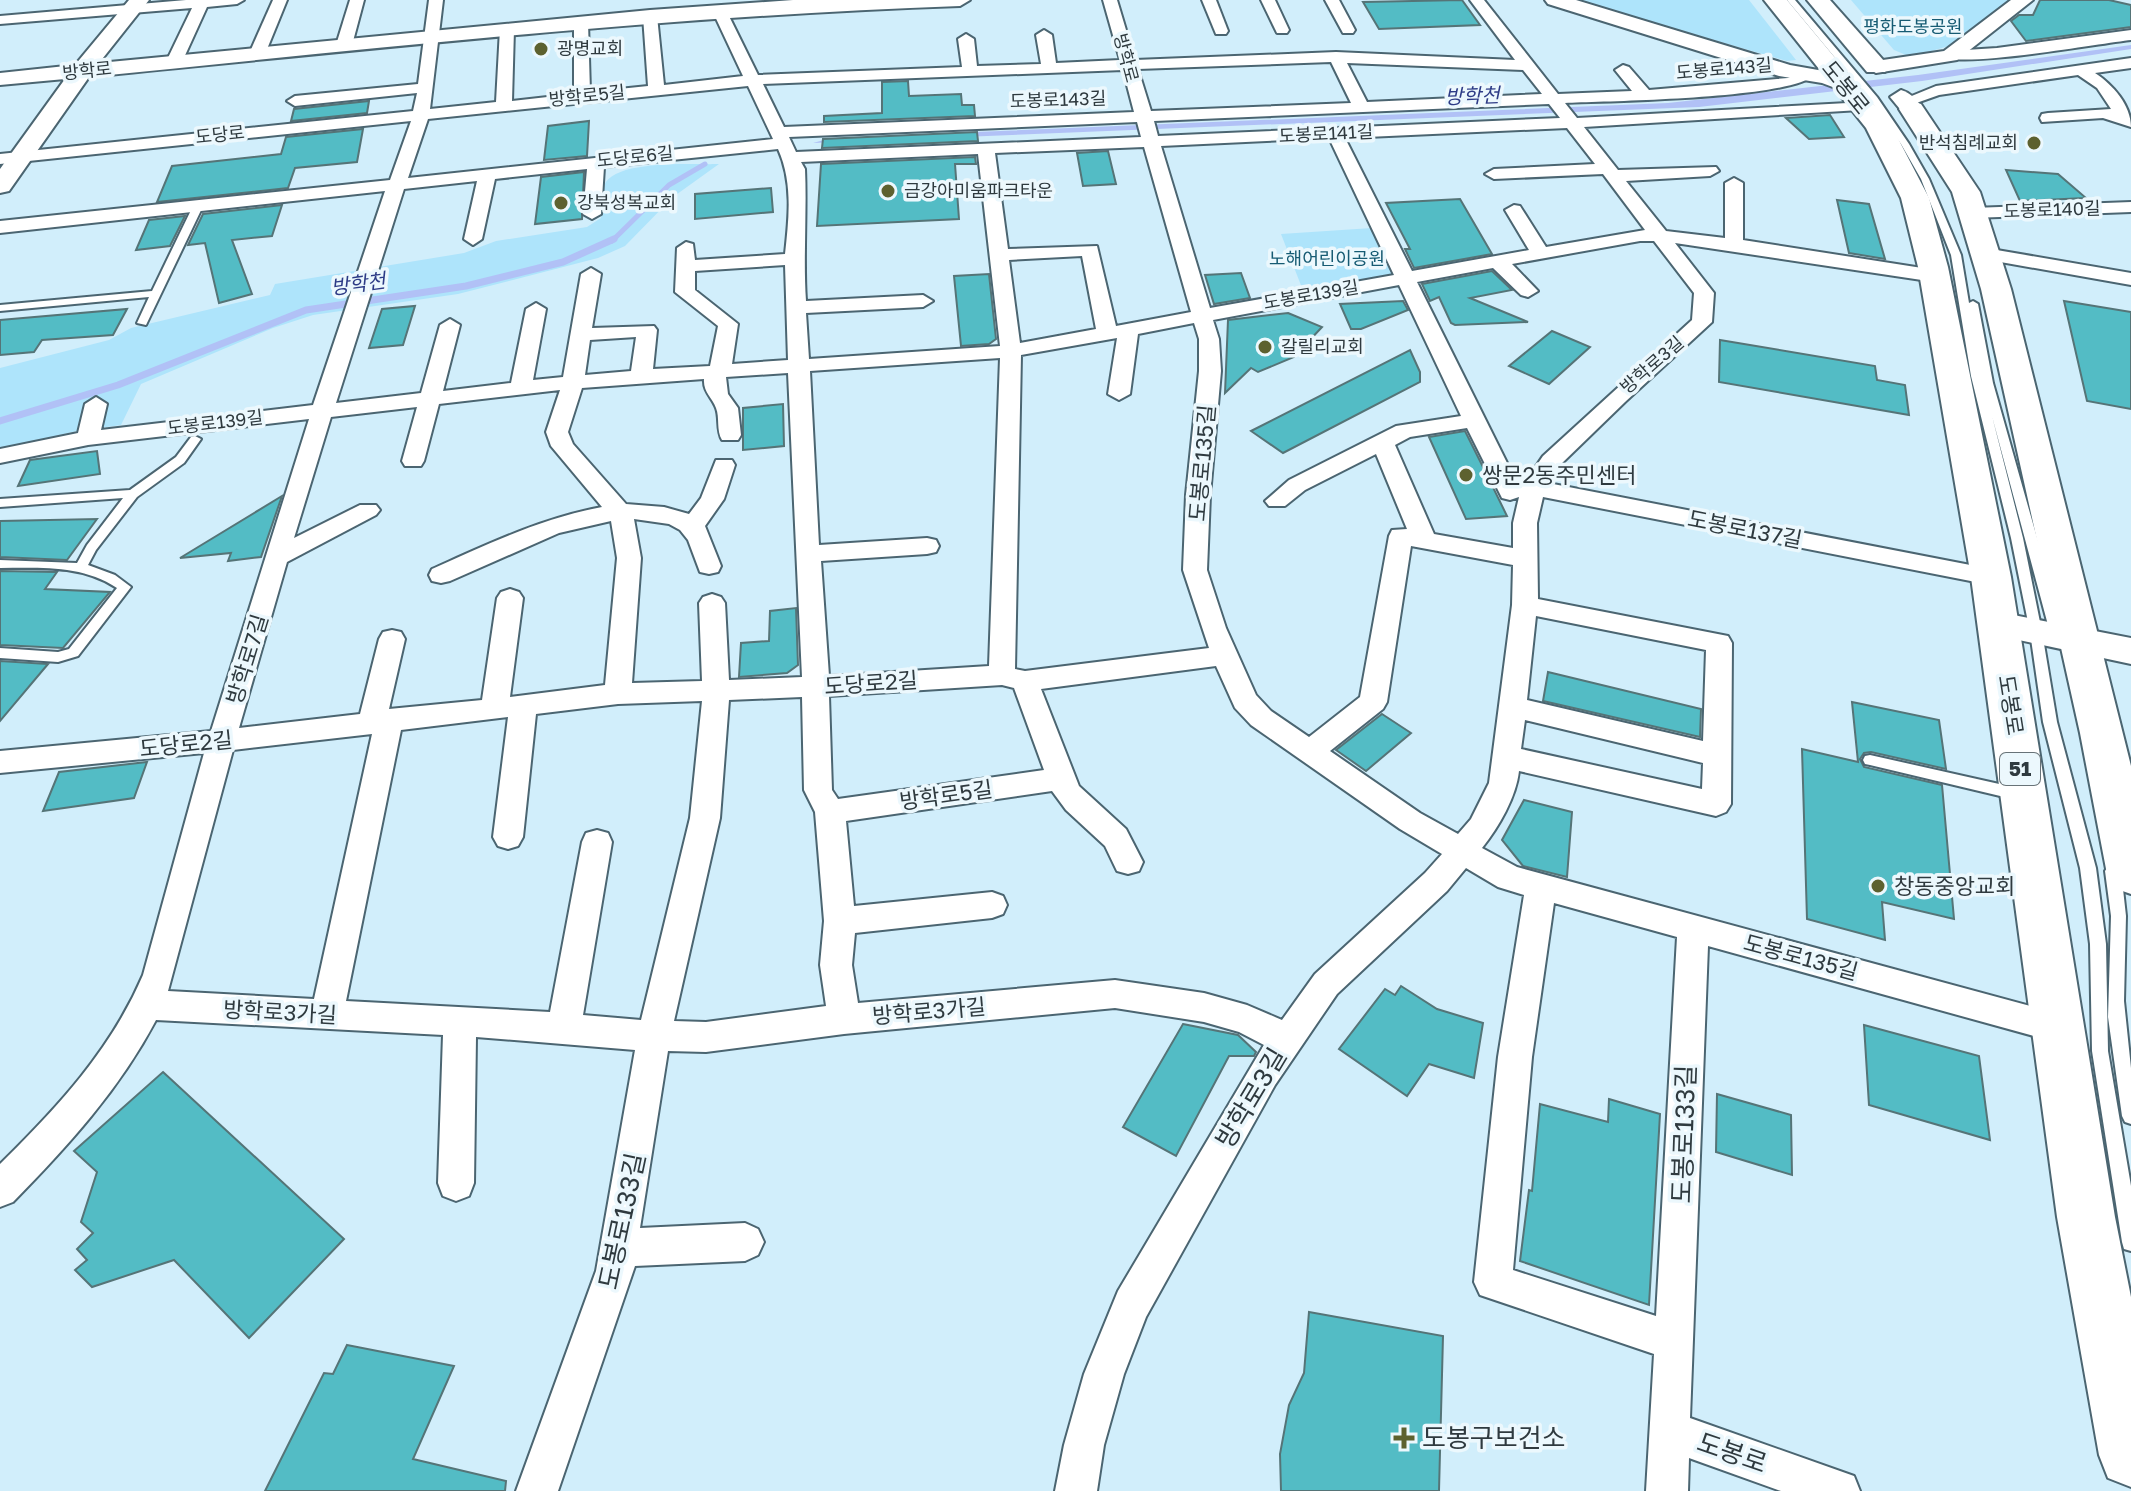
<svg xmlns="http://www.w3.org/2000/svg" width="2131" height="1491" font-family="'Golos Text','Noto Sans KR',sans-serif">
  <rect width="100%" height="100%" fill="#d1eefb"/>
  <!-- green -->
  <g fill="#aee4fb">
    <polygon points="1574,0 1749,0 1796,60 1787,61"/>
    <polygon points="1851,0 2013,0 1952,45 1911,57 1894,50"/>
    <path d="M719 164 673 197 625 246 598 258 458 294 313 315 273 328 141 384 121 425 72 432 0 450V368L109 340 131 328 270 295 275 284 464 253 496 241 587 227 601 218C602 208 601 195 604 186 613 159 694 165 719 164Z"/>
    <polygon points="1372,228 1396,276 1304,293 1281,234"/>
  </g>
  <!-- water -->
  <polygon fill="#b1c1f6" points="2131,45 2131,49 1922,81 1699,107 813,143 831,138 1668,103 1918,75"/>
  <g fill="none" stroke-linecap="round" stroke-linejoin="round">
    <!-- stream-far1 -->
    <polyline stroke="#b1c1f6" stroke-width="5" points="612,241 669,185 705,164"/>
    <!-- stream -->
    <polyline stroke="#b1c1f6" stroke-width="7" points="0,421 118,385 306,310 466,286 563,262 614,239"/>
  </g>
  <!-- building -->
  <g fill="#53bcc5" stroke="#557477" stroke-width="2">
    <polygon points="1462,0 1480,25 1379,29 1363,2"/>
    <polygon points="2040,0 2109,0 2131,5 2131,27 2026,41 2011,21 2019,15 2033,15"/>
    <polygon points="908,81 909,96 961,94 962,105 974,105 975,116 824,122 824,116 882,113 882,82"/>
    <polygon points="369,101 367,113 291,121 294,109"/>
    <polygon points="1830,115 1844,137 1809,139 1786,118"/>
    <polygon points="589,121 587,156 544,160 548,126"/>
    <polygon points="363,129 357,162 295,168 288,188 157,202 172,166 281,154 286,137"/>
    <polygon points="977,132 978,141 822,148 823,139"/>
    <polygon points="1108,151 1116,184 1083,186 1077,153"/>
    <polygon points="975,157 976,164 955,164 959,219 817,226 821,164"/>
    <polygon points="2006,170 2058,174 2086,198 2020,201"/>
    <polygon points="584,172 582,219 535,224 541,177"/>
    <polygon points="771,188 773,212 695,219 695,194"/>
    <polygon points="1460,199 1492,254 1414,268 1405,249 1410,249 1386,203"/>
    <polygon points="1837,200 1869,204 1885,259 1849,253"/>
    <polygon points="282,205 272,236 232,240 252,294 219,303 205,243 188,245 203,214"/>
    <polygon points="185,216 170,246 136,250 149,220"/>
    <polygon points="1492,271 1512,290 1470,298 1528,322 1455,325 1451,323 1439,297 1430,301 1422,284"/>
    <polygon points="1241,273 1250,298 1214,304 1205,275"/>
    <polygon points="989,274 996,339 989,344 961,346 954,276"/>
    <polygon points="1403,301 1408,310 1361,329 1351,329 1340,304"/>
    <polygon points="2064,301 2131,312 2131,409 2087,401"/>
    <polygon points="415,306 403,345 369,348 382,309"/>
    <polygon points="127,309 113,335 42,340 34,352 0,355 0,320"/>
    <polygon points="1288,313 1322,327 1294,357 1258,372 1251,368 1225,393 1228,320"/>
    <polygon points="1552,331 1590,347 1549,384 1509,366"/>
    <polygon points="1720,340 1875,366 1877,380 1905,385 1909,415 1719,382"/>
    <polygon points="1410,350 1420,372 1420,382 1283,453 1251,431"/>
    <polygon points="783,404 784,446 743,450 743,408"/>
    <polygon points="1465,431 1484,469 1507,516 1466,519 1429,437"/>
    <polygon points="97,451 100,474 18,486 30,460"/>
    <polygon points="282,496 261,557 228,561 231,553 180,558"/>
    <polygon points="97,519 67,560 0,557 0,521"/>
    <polygon points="0,571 57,572 45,589 110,592 63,648 0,645"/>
    <polygon points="796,608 798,665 787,673 739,677 741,643 769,641 770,611"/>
    <polygon points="0,661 48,664 0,721"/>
    <polygon points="1548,672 1701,709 1700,737 1543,701"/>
    <polygon points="1852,702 1939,720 1946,769 1871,752 1864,753 1860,759 1864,767 1942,785 1954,919 1882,902 1885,940 1807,919 1802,749 1858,762"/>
    <polygon points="1382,714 1411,733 1366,771 1336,750"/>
    <polygon points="147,762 134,798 43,811 59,772"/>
    <polygon points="1524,800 1572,812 1567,877 1523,866 1502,840"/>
    <polygon points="1401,986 1437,1009 1483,1023 1474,1078 1429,1064 1407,1096 1339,1049 1385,989 1395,995"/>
    <polygon points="1183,1024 1238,1035 1256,1052 1254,1056 1229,1056 1176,1156 1123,1127"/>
    <polygon points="1864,1025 1979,1056 1990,1140 1869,1105"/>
    <polygon points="163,1072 344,1239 249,1338 174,1260 92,1287 75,1270 87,1260 77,1249 93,1233 81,1222 97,1172 74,1151"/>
    <polygon points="1717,1094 1791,1115 1792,1175 1716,1152"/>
    <polygon points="1609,1099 1660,1114 1649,1305 1520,1261 1529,1190 1532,1191 1540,1104 1608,1122"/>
    <polygon points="1309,1312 1443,1336 1439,1491 1281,1491 1280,1454 1289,1405 1304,1373"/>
    <polygon points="347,1345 454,1366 413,1459 506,1481 505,1491 265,1491 324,1373 333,1374"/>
  </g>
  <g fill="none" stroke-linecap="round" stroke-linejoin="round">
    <!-- lane casing -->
    <g stroke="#4b6571" stroke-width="4">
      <g id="lane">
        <polygon points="1787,0 1795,0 1877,97 1909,144 1929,179 1961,255 1969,303 1973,301 1978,304 1993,383 2066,640 2059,645 2052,640 1992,416 2023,538 2042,632 2057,722 2096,868 2106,944 2108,1051 2131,1186 2131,1251 2124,1249 2122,1242 2092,1051 2090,944 2080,868 2043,722 2030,632 2011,538 1971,376 1951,255 1921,179 1901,144 1871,101"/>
        <polygon points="198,203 203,206 146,325 137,323 149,297 0,311 0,305 152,291 193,206"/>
        <path d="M195 436 201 439 184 463 137 497 96 550 88 565 115 575 131 587 78 656 58 662 0 658V648L58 652 69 649 117 588C82 565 41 568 0 568V560L77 563 87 545 123 498 0 507V499L130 490 176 457 191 437Z"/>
        <polygon points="1870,755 2017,788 2022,790 2024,794 2022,798 2017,800 1870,765 1865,764 1863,760 1865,756"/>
        <polygon points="2113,865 2118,867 2121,871 2126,916 2124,1001 2131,1068 2131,1124 2125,1122 2122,1116 2108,1017 2111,916 2105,871 2108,867"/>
      </g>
    </g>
    <!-- street casing -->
    <g stroke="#4b6571" stroke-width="4">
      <g id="street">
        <polygon points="186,0 244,0 237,4 207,7 182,62 174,67 166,62 192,8 0,24 0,16"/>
        <polygon points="273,0 287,0 265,54 262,57 252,57 249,54"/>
        <polygon points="350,0 364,0 352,45 344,50 336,45"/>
        <path d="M429 0H443L430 109 496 102 500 29 507 25 514 29 512 101 574 94V22L581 18 588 22 590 92 648 86 643 16 650 12 657 16 664 85 743 76 712 10 719 6 726 10 758 75 962 67 958 39 966 34 974 39 977 66 1041 64 1036 35 1044 30 1052 35 1056 63 1120 60 1103 0H1117L1135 60 1336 52 1515 60 1470 0H1484L1558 94 1632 91 1615 70 1623 65 1629 67 1649 90 1788 78 1806 70 1814 75C1790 99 1607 101 1565 103L1577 118 1866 102 1868 105 1860 110 1584 127 1618 170 1716 167 1719 171 1710 176 1626 181 1666 231 1725 238V183L1734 178 1743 183V240L1935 270 1945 276 1935 282 1675 243 1714 293 1712 322 1625 402 1559 466 1548 483 1991 569 2000 571 2003 577 2000 583 1991 585 1543 497 1537 523 1538 599 1728 636 1732 643 1731 804 1726 812 1716 816 1519 771C1516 797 1499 827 1482 848L1517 867 2071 1017 2076 1028 2071 1039 2059 1043 1708 946 1690 1418 1854 1476 1860 1491H1781L1689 1458 1688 1491H1646L1654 1354 1480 1295 1474 1282 1498 1057 1524 895 1498 887 1466 868 1447 891 1337 994 1275 1085 1146 1317 1124 1374 1104 1445 1097 1491H1055L1064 1445 1084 1374 1118 1291 1264 1045 1239 1032 1204 1022 1115 1008 844 1034 706 1052 668 1051 640 1228 745 1223 758 1229 764 1242 758 1255 745 1261 635 1266 558 1491H516L596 1271 635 1050 476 1037 474 1183 469 1196 456 1201 443 1196 438 1183 443 1035 156 1020C119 1090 68 1146 13 1202L0 1207V1164C57 1108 111 1050 143 975L204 753 0 773V751L211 731 309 419 88 445 0 463V449L78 433 85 404 96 397 107 404 101 430 313 405 385 191 0 233V221L390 180 411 121 0 164V154L413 111 417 93 295 106 287 101 295 96 418 84ZM1331 62 1351 103 1151 111 1138 69ZM1347 63 1523 70 1542 94 1367 102ZM1123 70 1134 112 784 127 763 84ZM748 86 773 139 408 178 428 119ZM1549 104 1560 118 1158 136 1154 121ZM1137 122 1141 137 796 152 789 137ZM1567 128 1595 164 1494 169 1485 174 1494 179 1603 174 1645 230 1546 247 1520 206 1514 205 1505 210 1529 250 1412 271 1345 138ZM1329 138 1394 275 1210 308 1161 146ZM1144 147 1191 312 1116 326 1097 246 1008 249 995 153ZM778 149C793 182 789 218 785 254L695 260 693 244 686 242 677 248 675 292 718 326 710 366 653 369 657 330 654 326 592 328 601 274 591 268 581 274 563 377 533 380 546 309 536 303 526 309 511 383 443 391 460 325 450 319 440 325 421 393 336 403 404 189 477 181 464 239 473 245 482 239 495 179 587 169 583 214 592 219 601 214 604 167ZM978 154 1000 346 809 359 806 313 923 307 933 301 923 295 806 301C803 257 807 213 805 169L801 162ZM1640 241H1654L1694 293 1692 320 1543 456 1528 478 1512 473 1417 282 1493 268 1521 295 1528 297 1538 291 1512 264ZM1082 256 1096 329 1020 343 1009 260ZM785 265 788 360 732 364 738 324 695 290V271ZM1399 285 1461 416 1396 426 1289 480 1265 501 1269 506H1285L1305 490 1376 454 1407 529 1392 530 1389 536 1360 697 1309 737 1271 711 1256 695 1226 628 1207 570 1210 495 1221 371 1219 339 1213 320ZM1194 323 1199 339V371L1186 495 1183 570 1209 648 1025 671 1015 669 1021 355 1117 338 1108 394 1119 400 1130 394 1138 334ZM636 337 631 371 585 375 590 340ZM1000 358 989 666 829 676 821 561 927 554 936 552 939 546 936 540 927 538 819 545 810 371ZM788 373 802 677 729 680 725 603 721 597 712 594 703 597 699 603 702 681 632 683 641 558 634 519 669 524 680 530 688 540 700 572 709 574 718 572 721 566 705 526 724 499 735 465 732 460H716L701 498 689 514 664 507 626 504 573 444 568 432 582 388 704 379C703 392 712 397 716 408 720 418 716 430 722 440H738L741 435 738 408 728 394 726 377ZM560 390 546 432 551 446 602 507C542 518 488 544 432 569L429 575 432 581 441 583 450 581 559 533 611 521 617 558 605 685 510 697 523 598 519 592 510 589 501 592 497 598 482 700 389 709 405 639 401 632 392 630 383 632 379 639 360 714 239 728 287 562 376 515 380 510 376 505H360L294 538 331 417 417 407 402 461 405 466H421L424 461 439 404ZM1467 428 1502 498 1510 500 1519 497 1513 523V548L1434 534 1395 445 1410 437ZM1411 546 1513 565 1512 605 1489 783 1471 819 1458 834 1420 813 1330 751 1383 709 1387 702ZM1536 616 1706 650 1703 741 1527 700ZM1216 666 1235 708 1251 725 1400 829 1442 854 1425 873 1315 974 1282 1020 1247 1005 1204 993 1115 980 858 1003 852 965 855 933 992 918 1003 914 1007 905 1003 896 992 892 854 906 846 821 1052 791 1066 810 1105 846 1117 871 1128 874 1139 871 1143 862 1126 829 1079 786 1041 689ZM1002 685 1014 688 1044 770 838 799 832 790 829 696ZM802 697 804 790 815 812 824 921 820 965 826 1006 706 1022 674 1021 720 818 729 700ZM702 701 690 818 641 1020 583 1015 612 842 608 833 597 830 586 833 582 842 550 1012 346 1001 401 730 508 717 493 837 498 846 508 849 518 846 523 837 536 714 618 704ZM1525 720 1703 763 1702 789 1521 749ZM372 734 314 999 168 991 233 750ZM1554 903 1677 937 1656 1316 1513 1270 1532 1057Z"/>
        <polygon points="1202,0 1216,0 1228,31 1226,34 1216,34"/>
        <polygon points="1261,0 1275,0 1289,30 1287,33 1277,33"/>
        <polygon points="1325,0 1339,0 1355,30 1353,33 1343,33"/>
        <path d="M2131 30V40C2103 43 1957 69 1942 56L1950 51 1997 48Z"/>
        <path d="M2131 58V68L2095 73C2113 85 2131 105 2131 127L2103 118 2042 122 2040 118 2042 114 2048 113 2111 109 2097 88 2078 75 1939 95 1905 107 1897 102 1936 86Z"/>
        <polygon points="2131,202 2131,212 1972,218 1963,213 1972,208"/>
        <polygon points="1985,248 2131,273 2131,285 1978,258 1975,254 1978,250"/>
      </g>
    </g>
    <!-- secondary casing -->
    <g stroke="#4b6571" stroke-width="4">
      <g id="secondary">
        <path d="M129 0H149L99 63 650 10 793 0H970L960 6C668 16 379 48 89 77L9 191 0 193V169L65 79 0 85V73L75 65Z"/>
        <polygon points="1545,0 1576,0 1790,65 1835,73 1854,81 1857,86 1846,92 1822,83 1779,76 1548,4"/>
        <polygon points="2011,0 2033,0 1957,60 1876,73 1865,67 1876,61 1944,51"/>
        <path d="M1901 90C1911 93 1917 100 1923 109L1920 114H1904L1890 97Z"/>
        <polygon points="1998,612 2131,638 2131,664 1986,633 1981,624 1986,615"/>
      </g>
    </g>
    <!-- primary casing -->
    <g stroke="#4b6571" stroke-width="4">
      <g id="primary">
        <polygon points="1764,0 1787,0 1891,125 1929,198 1948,267 2011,577 2115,1217 2131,1297 2131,1487 2108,1478 2099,1455 2057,1217 1971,577 1918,267 1901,198 1866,128"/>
        <polygon points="1807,0 1830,0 1885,62 1888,67 1885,72 1867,72"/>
        <polygon points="1912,101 1921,104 1980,192 2011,289 2131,766 2131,894 2114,888 2107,874 2080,733 1981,289 1952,192 1899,109 1903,104"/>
      </g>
    </g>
    <!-- lane -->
    <use href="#lane" fill="#fff" fill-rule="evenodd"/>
    <!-- street -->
    <use href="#street" fill="#fff" fill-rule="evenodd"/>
    <!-- secondary -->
    <use href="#secondary" fill="#fff" fill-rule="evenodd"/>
    <!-- primary -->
    <use href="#primary" fill="#fff" fill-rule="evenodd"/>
  </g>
  <!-- markers -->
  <g fill="#5d612f" stroke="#ecf8fd" stroke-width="3">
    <circle cx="541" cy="49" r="8"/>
    <circle cx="2034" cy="143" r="8"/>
    <circle cx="888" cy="191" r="8"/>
    <circle cx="561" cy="203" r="8"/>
    <circle cx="1265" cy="347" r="8"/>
    <circle cx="1466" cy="475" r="8"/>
    <circle cx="1878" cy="886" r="8"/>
    <path d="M1400 1426h8v8h8v8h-8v8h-8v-8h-8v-8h8z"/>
  </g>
  <g text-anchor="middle" stroke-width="7" stroke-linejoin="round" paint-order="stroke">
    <!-- far-park labels -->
    <g font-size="18" fill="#165b73" stroke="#ecf8fd">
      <text x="1913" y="33">평화도봉공원</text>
      <text x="1327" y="265">노해어린이공원</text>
    </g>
    <!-- far-poi labels -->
    <g font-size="18" fill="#2f3a3f" stroke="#ecf8fd" text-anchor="start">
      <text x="557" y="55">광명교회</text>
      <text x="2018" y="149" text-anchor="end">반석침례교회</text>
      <text x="904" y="197">금강아미움파크타운</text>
      <text x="577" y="209">강북성복교회</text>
      <text x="1281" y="353">갈릴리교회</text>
    </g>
    <!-- far-street labels -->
    <g font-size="18" fill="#2f3a3f" stroke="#ecf8fd">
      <text transform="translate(1126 58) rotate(75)" y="6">방학로</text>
      <text transform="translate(1724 69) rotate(-5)" y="6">도봉로143길</text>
      <text transform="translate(87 71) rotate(-6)" y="6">방학로</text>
      <text transform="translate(587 96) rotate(-6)" y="6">방학로5길</text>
      <text transform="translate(1058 100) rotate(-2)" y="6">도봉로143길</text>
      <text transform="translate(1326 134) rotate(-3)" y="6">도봉로141길</text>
      <text transform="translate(220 135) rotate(-6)" y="6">도당로</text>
      <text transform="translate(635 157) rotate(-6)" y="6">도당로6길</text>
      <text transform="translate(2052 210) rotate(-2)" y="6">도봉로140길</text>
      <text transform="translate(1311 295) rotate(-10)" y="6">도봉로139길</text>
      <text transform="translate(1652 365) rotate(-41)" y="6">방학로3길</text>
      <text transform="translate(215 423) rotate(-7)" y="6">도봉로139길</text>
    </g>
    <!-- far-water labels -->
    <g font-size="20" font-style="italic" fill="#2d3b86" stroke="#ecf8fd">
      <text transform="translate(1472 96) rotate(-2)" y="7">방학천</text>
      <text transform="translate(358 284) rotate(-8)" y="7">방학천</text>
    </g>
    <!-- shield labels -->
    <rect fill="#ecf8fd" stroke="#687378" stroke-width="2" x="2000" y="753" width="40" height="32" rx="6"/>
    <g font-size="20" font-weight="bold" fill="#2f3a3f">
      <text x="2020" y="776">51</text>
    </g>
    <!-- street labels -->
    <g font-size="22" fill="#2f3a3f" stroke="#ecf8fd">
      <text transform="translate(1846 87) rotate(51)" y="8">도봉로</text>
      <text transform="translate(1202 463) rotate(-85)" y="8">도봉로135길</text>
      <text transform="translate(1745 529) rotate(11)" y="8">도봉로137길</text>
      <text transform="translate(247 659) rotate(-73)" y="8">방학로7길</text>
      <text transform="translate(871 683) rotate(-4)" y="8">도당로2길</text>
      <text transform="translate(2011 705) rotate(81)" y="8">도봉로</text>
      <text transform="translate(186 744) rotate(-6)" y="8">도당로2길</text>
      <text transform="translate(946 795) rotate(-8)" y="8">방학로5길</text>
      <text transform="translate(1801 957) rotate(15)" y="8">도봉로135길</text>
      <text transform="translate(929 1011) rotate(-5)" y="8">방학로3가길</text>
      <text transform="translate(280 1012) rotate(3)" y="8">방학로3가길</text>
    </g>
    <!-- poi labels -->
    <g font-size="22" fill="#2f3a3f" stroke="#ecf8fd" text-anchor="start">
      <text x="1482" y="483">쌍문2동주민센터</text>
      <text x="1894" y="894">창동중앙교회</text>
    </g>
    <!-- near-street labels -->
    <g font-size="26" fill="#2f3a3f" stroke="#ecf8fd">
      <text transform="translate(1251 1098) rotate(-59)" y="9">방학로3길</text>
      <text transform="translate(1684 1134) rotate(-88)" y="9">도봉로133길</text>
      <text transform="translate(622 1221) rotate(-78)" y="9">도봉로133길</text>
      <text transform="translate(1732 1453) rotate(19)" y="9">도봉로</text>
    </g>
    <!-- near-poi labels -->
    <g font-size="26" fill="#2f3a3f" stroke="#ecf8fd" text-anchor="start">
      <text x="1422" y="1447">도봉구보건소</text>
    </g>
  </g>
</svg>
